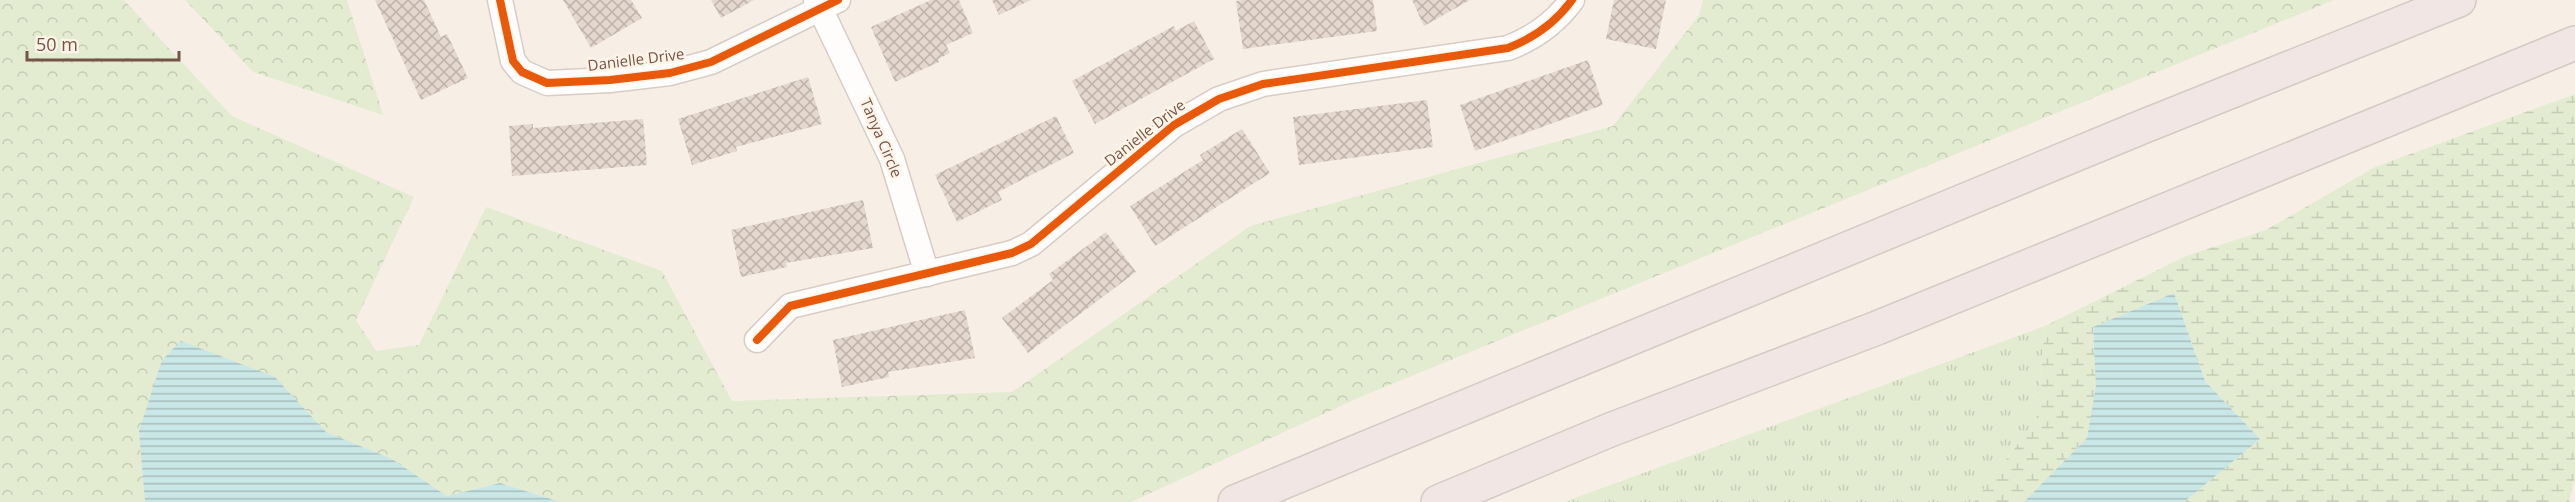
<svg xmlns="http://www.w3.org/2000/svg" width="2575" height="502" font-family="'Open Sans',sans-serif">
  <defs>
    <pattern id="grass-tufts" width="24" height="20" patternUnits="userSpaceOnUse" patternTransform="scale(1.5)"><rect width="24" height="20" fill="#e3ecd1"/><path d="M3 7l-1-3M5 7V3M7 7l1-3M15 17l-1-3M17 17v-4M19 17l1-3" fill="none" stroke="#c6ccb5"/></pattern>
    <pattern id="forest-crowns" width="20" height="18" patternUnits="userSpaceOnUse" patternTransform="scale(1.5)"><rect width="20" height="18" fill="#e3ecd1"/><path d="M2 6a3 3 0 1 1 6 0M12 15a3 3 0 1 1 6 0" fill="none" stroke="#c6ccb5"/></pattern>
    <pattern id="wetland-marsh" width="20" height="14" patternUnits="userSpaceOnUse" patternTransform="scale(1.5)"><rect width="20" height="14" fill="#e3ecd1"/><path d="M1 5h8M5 5V1M11 12h8M15 12V8" fill="none" stroke="#c6ccb5"/></pattern>
    <pattern id="water-rules" width="6" height="5" patternUnits="userSpaceOnUse" patternTransform="scale(1.5)"><rect width="6" height="5" fill="#c8e7e6"/><path d="M0 2.5h6" fill="none" stroke="#a7bebc"/></pattern>
    <pattern id="building-cross-hatch" width="8" height="8" patternUnits="userSpaceOnUse" patternTransform="scale(1.5)"><rect width="8" height="8" fill="#e3d7ce"/><path d="M0 0l8 8M0 8l8-8" fill="none" stroke="#bdb1a9"/></pattern>
  </defs>
  <rect width="100%" height="100%" fill="#f7efe6"/>
  <!-- grass -->
  <polygon fill="url(#grass-tufts)" points="2045,326 2036,420 1974,502 1564,502"/>
  <!-- forest -->
  <g fill="url(#forest-crowns)">
    <polygon points="0,0 124,0 232,116 414,197 356,320 376,351 419,345 486,207 662,271 732,401 1012,392 1250,226 1613,126 1699,15 1703,0 2334,0 1365,395 1131,502 560,502 500,483 447,496 392,459 326,432 275,377 139,431 145,502 0,502"/>
    <polygon points="185,0 347,0 383,115 253,72"/>
  </g>
  <!-- wetland -->
  <polygon fill="url(#wetland-marsh)" points="2575,94 2575,477 2569,502 2184,502 2260,439 2205,381 2174,293 2093,327 2097,386 2087,438 2024,502 1974,502 2036,420 2045,326 2186,256 2266,230 2375,167"/>
  <!-- water -->
  <g fill="url(#water-rules)">
    <polygon points="2174,293 2205,381 2260,439 2184,502 2024,502 2087,438 2096,386 2093,327"/>
    <polygon points="181,341 275,377 326,432 392,459 447,496 500,483 560,502 145,502 139,431 162,360"/>
  </g>
  <!-- building -->
  <g fill="url(#building-cross-hatch)">
    <polygon points="375,0 424,0 441,37 447,34 468,78 421,100"/>
    <polygon points="563,0 631,0 642,18 591,48"/>
    <polygon points="711,0 754,0 721,18"/>
    <polygon points="931,0 959,0 973,33 946,45 950,53 938,59 939,62 895,82 871,27"/>
    <polygon points="992,0 1031,0 999,15"/>
    <polygon points="1243,0 1373,0 1377,31 1243,49 1236,1"/>
    <polygon points="1412,0 1470,0 1424,26"/>
    <polygon points="1614,0 1666,0 1656,49 1606,39"/>
    <polygon points="1194,21 1214,59 1095,124 1072,81 1174,26 1176,31"/>
    <polygon points="1588,60 1603,105 1475,151 1460,105"/>
    <polygon points="808,77 822,124 736,147 737,151 692,165 678,119"/>
    <polygon points="1427,100 1433,147 1299,165 1293,117"/>
    <polygon points="1056,116 1074,153 998,192 1002,200 957,222 935,175"/>
    <polygon points="643,119 647,165 512,176 509,126 533,124 533,128"/>
    <polygon points="1242,129 1270,173 1155,246 1130,206 1203,160 1200,155"/>
    <polygon points="863,200 873,248 786,263 787,267 741,277 731,230"/>
    <polygon points="1106,232 1136,272 1028,353 1002,318 1053,280 1049,274"/>
    <polygon points="965,310 975,358 888,372 889,377 842,387 833,340"/>
  </g>
  <g fill="none" stroke-linecap="round" stroke-linejoin="round">
    <!-- street casing -->
    <g stroke="#d8ccc5" stroke-width="27">
      <g id="street">
        <polyline points="500,0 513,61 522,72 547,83 610,80 670,73 711,62 838,0"/>
        <polyline points="816,0 892,159 927,274"/>
        <path d="M757 340 790 306 1012 253 1031 244 1174 125 1219 99 1263 84 1508 48C1534 38 1556 22 1572 0"/>
      </g>
    </g>
    <!-- highway casing -->
    <g stroke="#d5cac4" stroke-width="36">
      <g id="highway">
        <polyline points="1235,502 2142,127 2459,0"/>
        <polyline points="1438,502 1610,430 1877,328 2575,43"/>
      </g>
    </g>
    <!-- street -->
    <use href="#street" stroke="#fefdfb" stroke-width="24"/>
    <!-- highway -->
    <use href="#highway" stroke="#f1e6e3" stroke-width="33"/>
    <!-- cycleway casing -->
    <g stroke="#fff4e7" stroke-width="11">
      <g id="cycleway">
        <polyline points="500,0 513,61 522,72 547,83 610,80 670,73 711,62 838,0"/>
        <path d="M757 340 790 306 1012 253 1031 244 1174 125 1219 99 1263 84 1508 48C1534 38 1556 22 1572 0"/>
      </g>
    </g>
    <!-- cycleway -->
    <use href="#cycleway" stroke="#e8590c" stroke-width="8"/>
  </g>
  <g text-anchor="middle" stroke-width="5" stroke-linejoin="round" paint-order="stroke">
    <!-- street labels -->
    <g font-size="15" fill="#745447" stroke="#fff4e7">
      <text transform="translate(636 60) rotate(-7)" y="5">Danielle Drive</text>
      <text transform="translate(1145 133) rotate(-38)" y="5">Danielle Drive</text>
      <text transform="translate(881 138) rotate(67)" y="5">Tanya Circle</text>
    </g>
  </g>
  <!-- scale -->
  <path d="M27 51v9h152v-9" fill="none" stroke="#745447" stroke-width="3"/>
  <text x="36" y="51" font-size="18" fill="#745447" stroke="#fff4e7" stroke-width="4.5" paint-order="stroke">50 m</text>
</svg>
